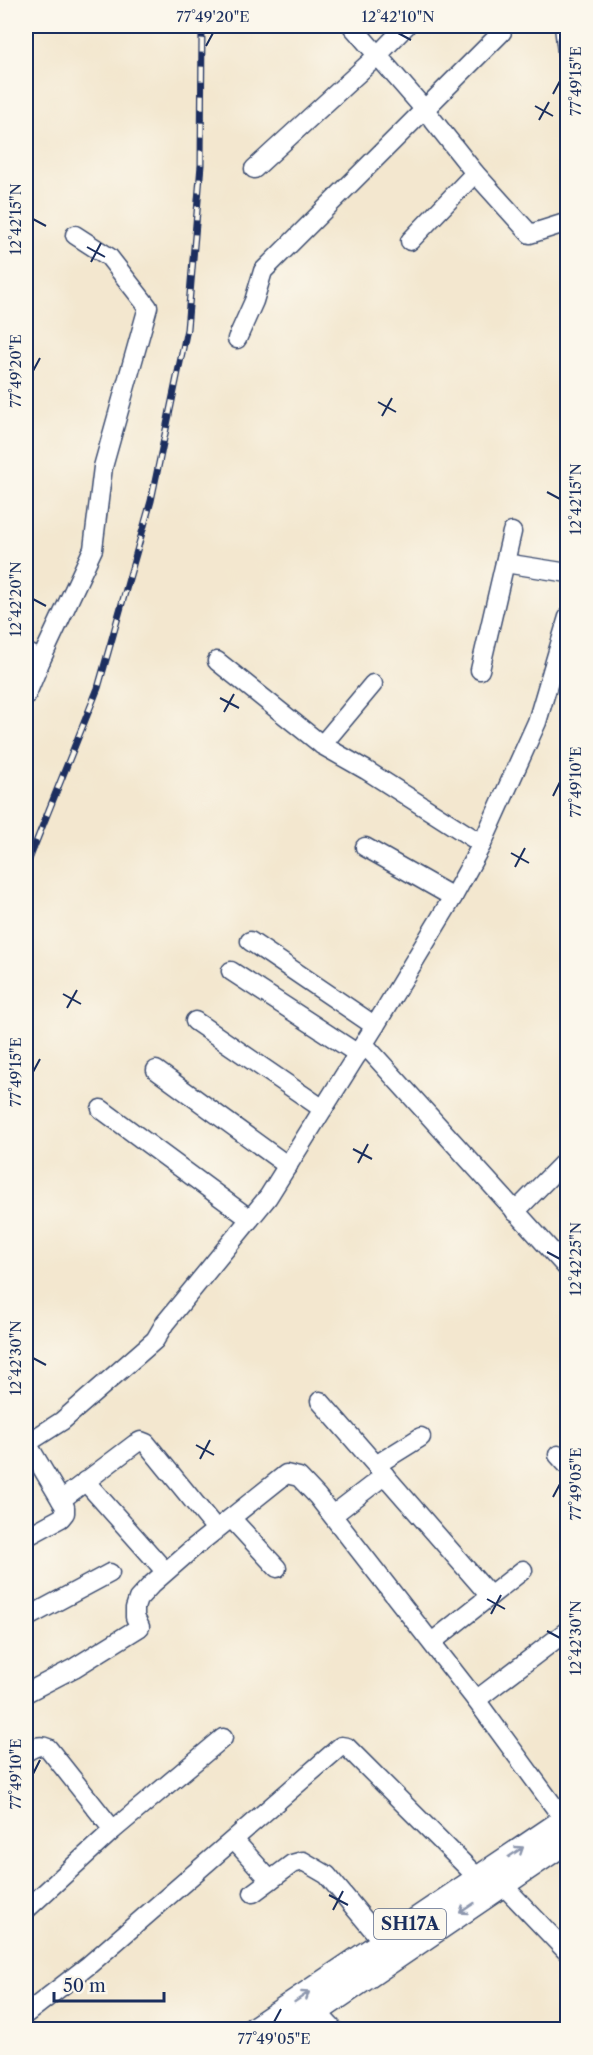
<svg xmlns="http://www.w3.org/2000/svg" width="593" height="2055" font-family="'Libre Caslon Text',serif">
  <rect width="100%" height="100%" fill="#fbf7ec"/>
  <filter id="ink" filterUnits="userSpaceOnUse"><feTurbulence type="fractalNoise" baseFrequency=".0167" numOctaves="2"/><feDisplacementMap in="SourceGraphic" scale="12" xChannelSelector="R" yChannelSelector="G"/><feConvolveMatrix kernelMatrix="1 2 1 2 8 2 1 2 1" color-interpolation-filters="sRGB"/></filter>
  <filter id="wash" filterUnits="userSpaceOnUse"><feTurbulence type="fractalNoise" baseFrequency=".008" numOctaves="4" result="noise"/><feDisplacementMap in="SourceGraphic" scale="24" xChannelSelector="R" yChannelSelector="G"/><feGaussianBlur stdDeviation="1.35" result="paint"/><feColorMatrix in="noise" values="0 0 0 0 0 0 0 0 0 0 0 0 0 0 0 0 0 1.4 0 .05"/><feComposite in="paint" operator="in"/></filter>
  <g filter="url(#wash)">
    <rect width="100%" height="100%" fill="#f3e7cf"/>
  </g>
  <g filter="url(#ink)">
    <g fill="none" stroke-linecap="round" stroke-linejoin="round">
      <!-- minor casing -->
      <g stroke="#3b4b6f" stroke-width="21">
        <g id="minor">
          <polyline points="352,26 425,110 475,173 530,234 568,222"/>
          <polyline points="564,26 568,61"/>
          <polyline points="254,169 378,55 406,26"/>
          <polyline points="410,241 475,173"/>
          <polyline points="237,339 254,301 263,271 502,32"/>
          <polyline points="505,563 568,573"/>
          <polyline points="26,652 41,660 93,549 103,467 148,307 109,257 75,235"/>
          <polyline points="217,661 322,745 366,770 482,844"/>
          <polyline points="480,670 512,532"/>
          <polyline points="26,696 41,660"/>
          <polyline points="322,745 373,684"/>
          <polyline points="365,847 453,897"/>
          <polyline points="250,941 375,1026"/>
          <polyline points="231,971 358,1054"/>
          <polyline points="195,1021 323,1109"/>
          <polyline points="364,1044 568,1269"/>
          <polyline points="156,1070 288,1166"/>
          <polyline points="101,1109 250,1219"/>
          <polyline points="515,1212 568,1158"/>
          <polyline points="320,1401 490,1596"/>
          <polyline points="26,1444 62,1421 155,1340 165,1323 268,1197 375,1026 453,897 482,844 537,722 568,617"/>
          <polyline points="558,1455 568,1466"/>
          <polyline points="376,1465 421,1437"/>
          <polyline points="85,1481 165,1571"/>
          <polyline points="61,1500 135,1444 141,1441 146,1443 216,1529"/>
          <polyline points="333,1515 385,1475"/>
          <polyline points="231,1518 277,1568"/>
          <polyline points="26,1537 61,1518 65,1513 65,1507 27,1443"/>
          <polyline points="26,1618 110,1573"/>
          <polyline points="432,1642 523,1570"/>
          <polyline points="26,1693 74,1668 140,1627 135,1617 135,1608 138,1599 152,1584 192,1549 286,1474 299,1477 317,1496 476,1700 564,1820"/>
          <polyline points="476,1700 568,1630"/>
          <path d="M26 1752C33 1748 39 1744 48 1748L113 1830"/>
          <polyline points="234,1840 270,1880"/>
          <polyline points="502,1884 568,1953"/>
          <polyline points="253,1893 292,1864 303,1861 327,1875 383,1942"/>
          <polyline points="26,1910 113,1830 223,1738"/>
          <polyline points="316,2011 334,2030"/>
          <polyline points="26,2014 89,1965 341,1746 347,1747 478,1878"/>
        </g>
      </g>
      <!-- major casing -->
      <g stroke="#3b4b6f" stroke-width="27">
        <g id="major">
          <polyline points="253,2030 568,1818"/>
          <polyline points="289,2030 568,1840"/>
        </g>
      </g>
      <!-- minor -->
      <use href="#minor" stroke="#fff" stroke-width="18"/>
      <!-- major -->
      <use href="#major" stroke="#fff" stroke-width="24"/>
      <!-- rail casing -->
      <g stroke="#1b2f5e" stroke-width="7">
        <polyline id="rail" points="26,867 98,688 151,501 187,329 201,165 202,26"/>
      </g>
      <!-- rail -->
      <use href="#rail" stroke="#fbf7ec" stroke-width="4.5" stroke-dasharray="14" stroke-linecap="butt"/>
    </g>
    <!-- one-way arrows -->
    <defs><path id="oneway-shaft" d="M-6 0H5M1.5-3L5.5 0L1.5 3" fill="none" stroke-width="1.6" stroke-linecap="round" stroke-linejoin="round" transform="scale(1.5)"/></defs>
    <g stroke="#8d97ae">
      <use href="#oneway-shaft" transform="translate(516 1852) rotate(-34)"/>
      <use href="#oneway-shaft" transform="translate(467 1908) rotate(146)"/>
      <use href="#oneway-shaft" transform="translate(302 1997) rotate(-34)"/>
    </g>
  </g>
  <!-- ticks -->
  <path fill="none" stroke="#1b2f5e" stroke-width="2" d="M398 33 411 40M206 46 213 33M553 94 560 81M535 106 553 116M539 120 549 102M33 219 46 226M87 247 105 257M91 262 101 243M33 371 40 358M378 402 396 412M382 416 392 398M547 492 560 499M33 599 46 606M220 698 239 708M224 712 234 694M553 796 560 782M511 853 529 863M515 867 525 848M63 994 81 1004M67 1008 77 990M33 1072 40 1059M353 1149 372 1159M358 1163 368 1144M547 1252 560 1259M33 1358 46 1365M196 1445 214 1455M200 1459 210 1440M553 1497 560 1484M487 1599 505 1609M491 1614 501 1595M547 1631 560 1638M33 1774 40 1760M329 1895 348 1905M333 1910 343 1891M274 2022 281 2009"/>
  <g text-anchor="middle" stroke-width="6" stroke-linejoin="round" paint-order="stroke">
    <!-- shield labels -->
    <rect fill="#fbf7ec" stroke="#5e6b89" stroke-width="1.5" x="374" y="1909" width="72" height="30" rx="4.5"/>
    <g font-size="18" font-weight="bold" fill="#1b2f5e">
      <text x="410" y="1930">SH17A</text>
    </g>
  </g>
  <!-- margin -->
  <rect width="593" height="2055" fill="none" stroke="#fbf7ec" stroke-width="66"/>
  <!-- scale -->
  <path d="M54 1992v9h110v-9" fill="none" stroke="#1b2f5e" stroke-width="3"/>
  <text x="63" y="1992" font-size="18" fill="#1b2f5e" stroke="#fbf7ec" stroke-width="4.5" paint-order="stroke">50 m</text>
  <rect x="33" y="33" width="527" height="1989" fill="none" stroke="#1b2f5e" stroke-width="2"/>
  <g font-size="15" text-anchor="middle" fill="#1b2f5e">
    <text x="213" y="22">77°49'20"E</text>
    <text x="398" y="22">12°42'10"N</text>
    <text transform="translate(576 81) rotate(-90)" y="5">77°49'15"E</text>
    <text transform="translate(16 219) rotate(-90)" y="5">12°42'15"N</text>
    <text transform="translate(16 371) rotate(-90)" y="5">77°49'20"E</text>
    <text transform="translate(576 499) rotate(-90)" y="5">12°42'15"N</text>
    <text transform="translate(16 599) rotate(-90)" y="5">12°42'20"N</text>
    <text transform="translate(576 782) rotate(-90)" y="5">77°49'10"E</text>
    <text transform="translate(16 1072) rotate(-90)" y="5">77°49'15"E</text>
    <text transform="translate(576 1259) rotate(-90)" y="5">12°42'25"N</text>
    <text transform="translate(16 1358) rotate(-90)" y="5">12°42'30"N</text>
    <text transform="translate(576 1484) rotate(-90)" y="5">77°49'05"E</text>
    <text transform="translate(576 1638) rotate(-90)" y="5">12°42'30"N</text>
    <text transform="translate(16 1774) rotate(-90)" y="5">77°49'10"E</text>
    <text x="274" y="2044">77°49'05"E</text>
  </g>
</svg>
